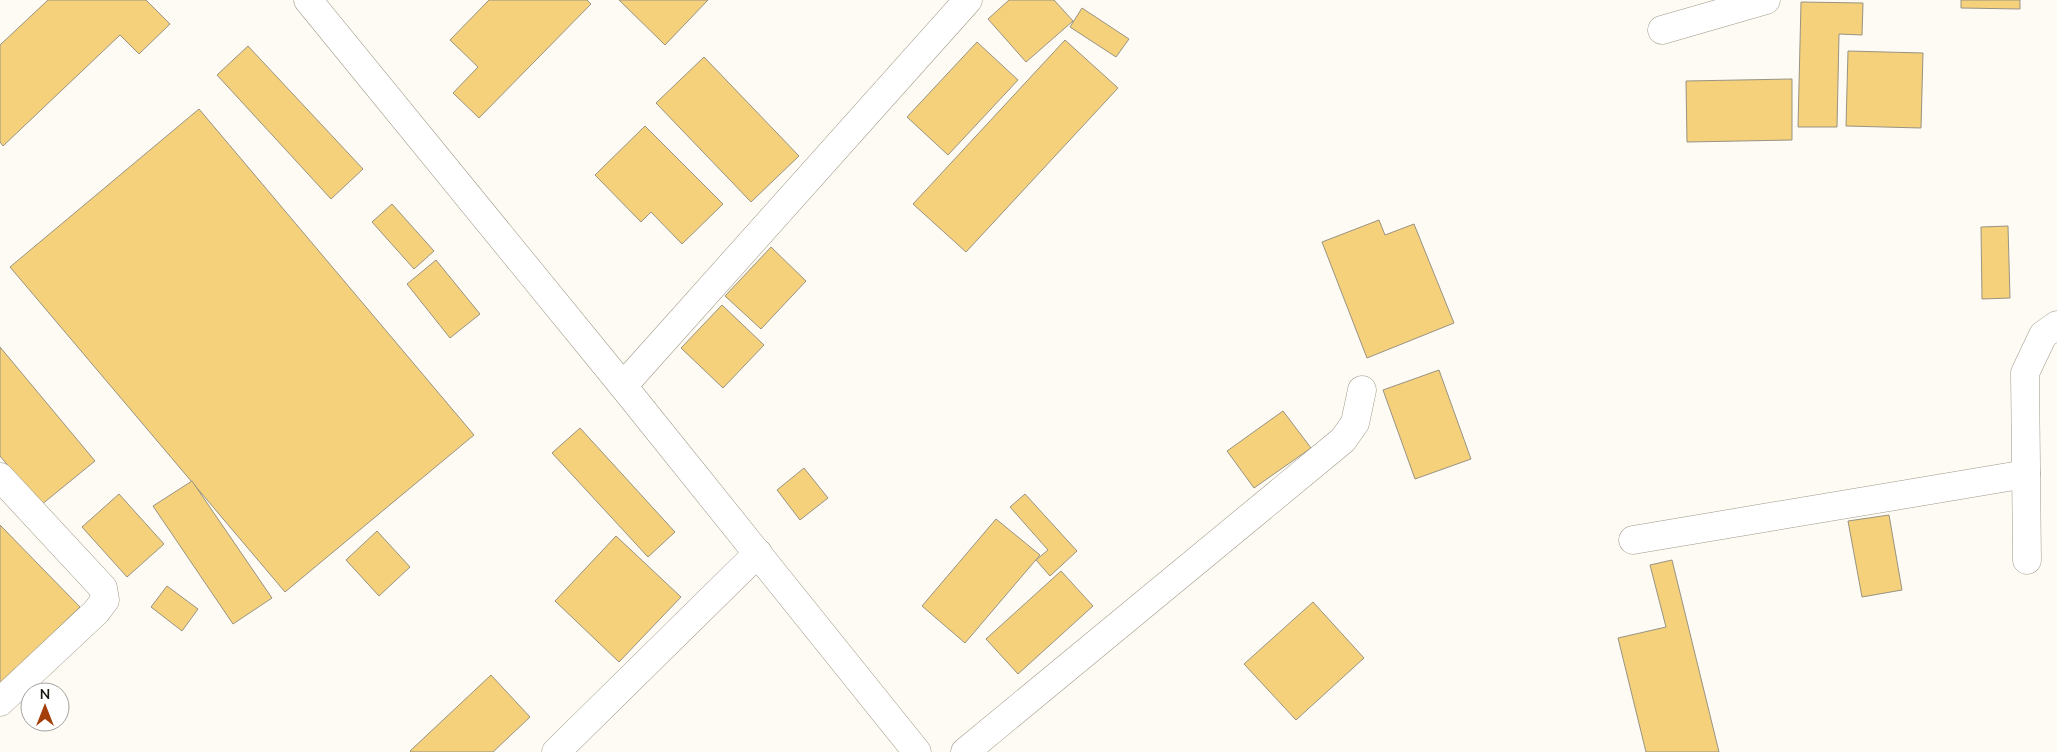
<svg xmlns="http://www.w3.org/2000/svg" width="2057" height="752" font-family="'Nunito Sans',sans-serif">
  <rect width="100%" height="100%" fill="#fefbf4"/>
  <!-- building -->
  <g fill="#f4d17a" stroke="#999383">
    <polygon points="48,0 146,0 170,24 139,54 120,35 3,146 0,142 0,45"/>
    <polygon points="489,0 587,0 591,4 479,118 453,93 478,67 450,40"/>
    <polygon points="619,0 708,0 665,45"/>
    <polygon points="1009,0 1054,0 1073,21 1026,62 988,19"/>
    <polygon points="1961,0 2020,0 2020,9 1961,8"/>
    <polygon points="1801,2 1863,3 1862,35 1839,34 1837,127 1798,127"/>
    <polygon points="1082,8 1129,39 1116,57 1070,27"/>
    <polygon points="1065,40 1118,88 966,252 913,204"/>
    <polygon points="977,42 1018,80 948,155 907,117"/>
    <polygon points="248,46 363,169 331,199 217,75"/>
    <polygon points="1848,51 1923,53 1921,128 1846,126"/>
    <polygon points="704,57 799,156 751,202 656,103"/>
    <polygon points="1792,79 1792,140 1687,142 1686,81"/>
    <polygon points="199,109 474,435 285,592 10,267"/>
    <polygon points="645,126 723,204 682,244 651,212 641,222 595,175"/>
    <polygon points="392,204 434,251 414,269 372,222"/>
    <polygon points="1379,220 1385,235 1414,224 1454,323 1367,358 1322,242"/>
    <polygon points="2008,226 2010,298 1982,299 1981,227"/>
    <polygon points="771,247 806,281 761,329 725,296"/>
    <polygon points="436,260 480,314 450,338 407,284"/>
    <polygon points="722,305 764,345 723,388 681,348"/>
    <polygon points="0,347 95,461 41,505 0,456"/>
    <polygon points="1439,370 1471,459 1415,479 1383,390"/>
    <polygon points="1283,411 1311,448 1254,488 1227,451"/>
    <polygon points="580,428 675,532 648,557 552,453"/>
    <polygon points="804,468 828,498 800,520 777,490"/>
    <polygon points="192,481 272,598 233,624 153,506"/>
    <polygon points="119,494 164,544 127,577 82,527"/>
    <polygon points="1025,494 1077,551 1050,576 1036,560 1048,550 1010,507"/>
    <polygon points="1889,515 1902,590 1862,597 1848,521"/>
    <polygon points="996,519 1040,555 965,643 922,606"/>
    <polygon points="0,525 80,607 0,684"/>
    <polygon points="377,531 410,567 379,596 346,560"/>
    <polygon points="616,536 681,597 619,662 555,601"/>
    <polygon points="1672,560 1719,752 1646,752 1618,638 1666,627 1650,565"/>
    <polygon points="1061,571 1093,606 1018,674 986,639"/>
    <polygon points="167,586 198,609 182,631 151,607"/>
    <polygon points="1313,602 1364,658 1296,720 1244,664"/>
    <polygon points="491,675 530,717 493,752 411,752 410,751"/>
  </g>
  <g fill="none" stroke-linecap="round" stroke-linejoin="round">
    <!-- minor casing -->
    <g stroke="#9e9888" stroke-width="29">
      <g id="minor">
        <polyline points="308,0 623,386 917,752"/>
        <polyline points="1662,30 1766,0"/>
        <polyline points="623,386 968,0"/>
        <polyline points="0,477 103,588 105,600 96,612 0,702"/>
        <polyline points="1633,540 2026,474"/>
        <polyline points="2027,560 2025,373 2043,335 2057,325"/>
        <polyline points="556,752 758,553"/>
        <polyline points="965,752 1343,440 1355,423 1362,390"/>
      </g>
    </g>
    <!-- minor -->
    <use href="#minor" stroke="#fff" stroke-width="28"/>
  </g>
  <!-- north arrow -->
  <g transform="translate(45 707)"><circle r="24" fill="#ffffff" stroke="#a3a2a0"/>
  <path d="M0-4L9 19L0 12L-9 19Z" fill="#a33f0b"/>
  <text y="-8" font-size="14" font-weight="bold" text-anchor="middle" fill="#1a1711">N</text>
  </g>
</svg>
